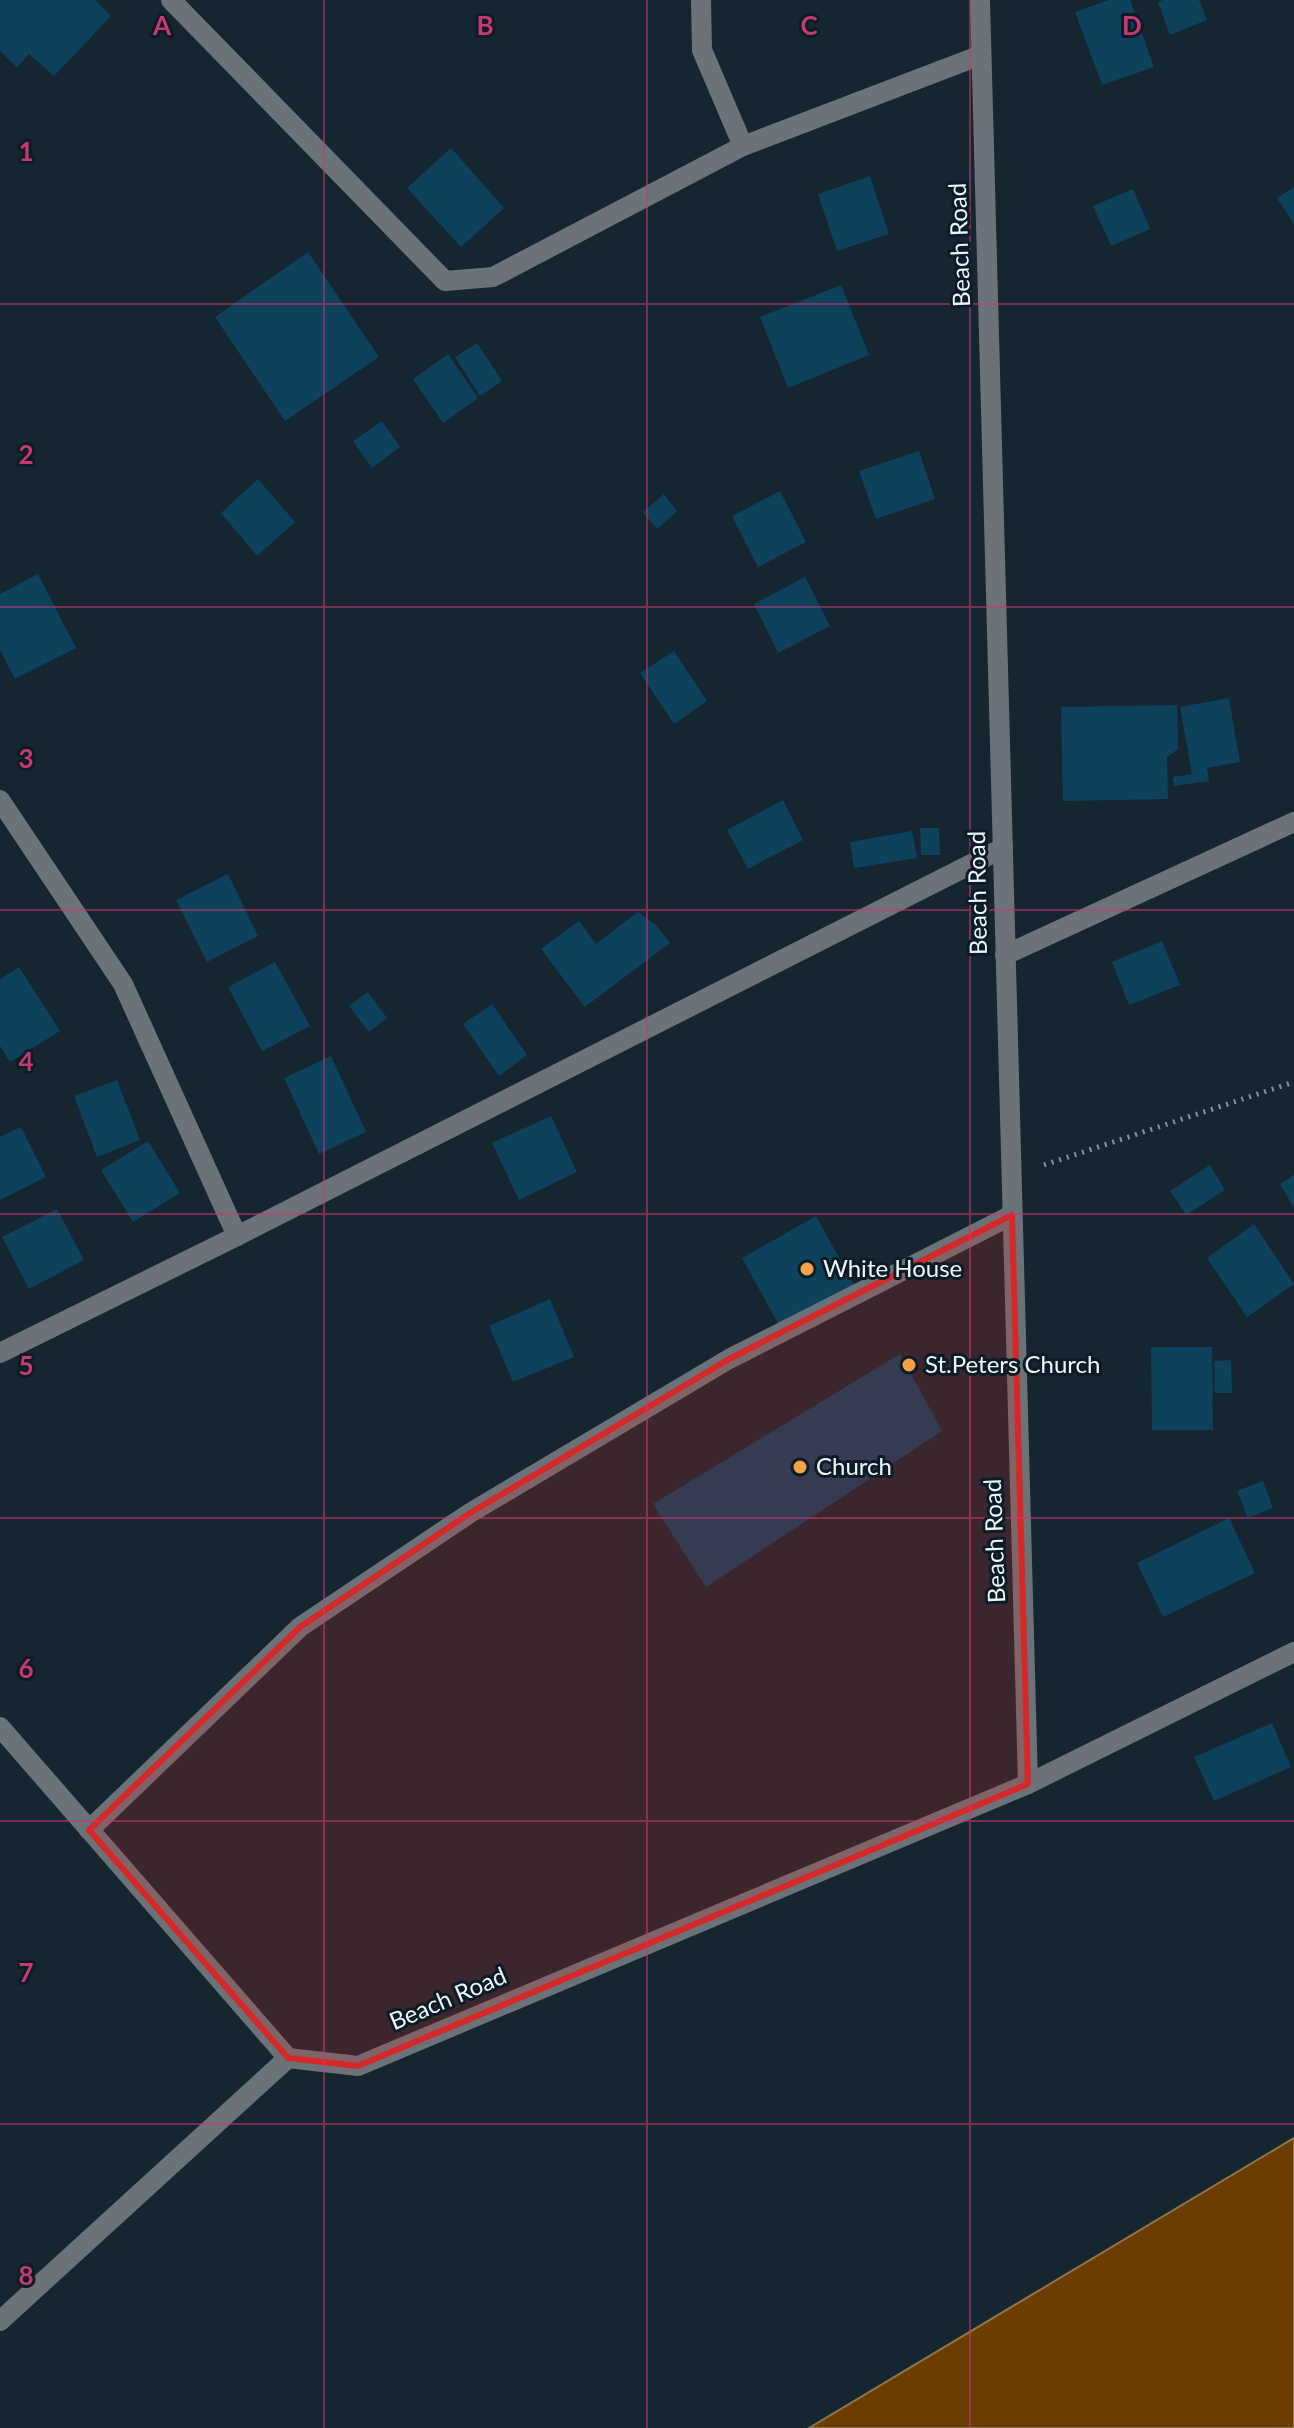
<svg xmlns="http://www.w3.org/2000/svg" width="1294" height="2428" font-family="Lato,sans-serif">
  <rect width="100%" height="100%" fill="#162630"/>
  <!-- water -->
  <polygon fill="#6b3d00" stroke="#92744c" stroke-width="2" points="1294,2138 1294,2428 809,2428"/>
  <!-- building -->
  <g fill="#0d415c">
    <polygon points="0,0 95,0 111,16 54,76 29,54 17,67 0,51"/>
    <polygon points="1109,0 1130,0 1154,67 1102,85 1075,12"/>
    <polygon points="1163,0 1199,0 1207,20 1170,35 1158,2"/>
    <polygon points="451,148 504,208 461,247 407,188"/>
    <polygon points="870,176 889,234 837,251 818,194"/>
    <polygon points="1294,187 1294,224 1277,198"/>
    <polygon points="1133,189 1150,229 1111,246 1093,206"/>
    <polygon points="308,252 379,357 285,421 215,317"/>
    <polygon points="841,285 869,355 788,388 760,317"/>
    <polygon points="477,343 502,381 480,396 455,357"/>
    <polygon points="448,354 478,398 443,423 413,379"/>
    <polygon points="382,421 400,447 372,468 353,441"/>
    <polygon points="919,451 935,499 876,519 859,471"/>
    <polygon points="258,479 295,522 257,556 221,513"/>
    <polygon points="780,491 806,542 758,567 732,516"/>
    <polygon points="664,494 677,511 657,529 643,512"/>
    <polygon points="38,574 76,648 15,679 0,650 0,594"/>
    <polygon points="805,577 830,626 778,653 754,604"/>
    <polygon points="674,651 707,701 674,724 640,673"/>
    <polygon points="1229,698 1240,762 1207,768 1209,781 1174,786 1173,777 1192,774 1180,707"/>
    <polygon points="1177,705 1178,749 1167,757 1168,799 1063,801 1061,707"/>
    <polygon points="783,800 803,840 748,869 727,830"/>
    <polygon points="920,828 939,828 940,855 921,855"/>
    <polygon points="912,831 917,858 854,868 850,842"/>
    <polygon points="228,874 258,936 207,962 176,900"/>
    <polygon points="638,912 656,925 670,943 585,1007 541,949 579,921 596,944"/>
    <polygon points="1162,941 1180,985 1129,1005 1112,962"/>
    <polygon points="275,962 310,1026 262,1051 228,987"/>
    <polygon points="19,967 60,1031 10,1062 0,1046 0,979"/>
    <polygon points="368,992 387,1018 369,1032 349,1006"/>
    <polygon points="492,1004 527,1055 499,1076 463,1024"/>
    <polygon points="331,1056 366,1132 319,1154 284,1078"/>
    <polygon points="117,1080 140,1140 97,1157 74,1096"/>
    <polygon points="551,1116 577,1172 519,1200 492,1143"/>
    <polygon points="21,1127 46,1177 0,1200 0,1137"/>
    <polygon points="148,1141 180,1193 133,1222 101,1170"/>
    <polygon points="1210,1165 1225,1190 1186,1215 1170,1191"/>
    <polygon points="1294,1175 1294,1208 1280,1184"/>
    <polygon points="57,1209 84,1260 29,1289 2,1237"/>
    <polygon points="816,1216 854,1285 780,1327 742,1258"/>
    <polygon points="1254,1224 1294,1284 1247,1317 1207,1258"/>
    <polygon points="550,1299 574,1357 513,1382 489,1326"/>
    <polygon points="1151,1347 1212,1347 1213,1430 1152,1430"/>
    <polygon points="900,1354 942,1431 706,1587 653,1504"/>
    <polygon points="1231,1360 1232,1393 1215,1393 1214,1361"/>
    <polygon points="1263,1481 1273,1508 1248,1518 1237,1491"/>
    <polygon points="1229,1518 1255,1573 1163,1617 1137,1563"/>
    <polygon points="1272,1723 1291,1767 1214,1801 1194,1757"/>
  </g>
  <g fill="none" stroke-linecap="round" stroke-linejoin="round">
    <!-- path -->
    <polyline stroke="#86939b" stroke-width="5" stroke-dasharray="2 6" stroke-linecap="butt" points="1044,1165 1294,1082"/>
    <!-- minor -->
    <g stroke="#6b7378" stroke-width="20">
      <polyline points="171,0 445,281 493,277 743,146 981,55"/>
      <polyline points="701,0 702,50 743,146"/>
      <polyline points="980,0 1028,1784 1294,1652"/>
      <polyline points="0,800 123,984 237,1236"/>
      <polyline points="1005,955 1294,822"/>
      <polyline points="0,1353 237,1236 1003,848"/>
      <polyline points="0,1727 288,2058 358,2066 1028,1784"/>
      <polyline points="89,1830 300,1627 470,1513 729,1359 1012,1215"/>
      <polyline points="0,2321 288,2058"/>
    </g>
  </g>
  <!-- marked area -->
  <path fill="#d62828" fill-opacity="0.2" stroke="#d62828" stroke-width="6" stroke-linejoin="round" d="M1012 1215 1028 1784 358 2066 288 2058 89 1830 300 1627 470 1513 729 1359Z"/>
  <!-- grid -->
  <path fill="none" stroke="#c83973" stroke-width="2" stroke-opacity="0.55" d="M324 0V2428M647 0V2428M970 0V2428M0 304H1294M0 607H1294M0 910H1294M0 1214H1294M0 1518H1294M0 1821H1294M0 2124H1294"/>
  <!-- markers -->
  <g fill="#f5a246" stroke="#0c1c26" stroke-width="3">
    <circle cx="807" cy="1269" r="8"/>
    <circle cx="909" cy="1365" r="8"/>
    <circle cx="800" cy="1467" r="8"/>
  </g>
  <g text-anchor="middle" stroke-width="6" stroke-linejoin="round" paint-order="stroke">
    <!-- street labels -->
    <g font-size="24" fill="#ecf6fd" stroke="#0c1c26">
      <text transform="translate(960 245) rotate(-92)" y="8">Beach Road</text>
      <text transform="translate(978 893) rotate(-91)" y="8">Beach Road</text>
      <text transform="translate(995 1541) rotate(-92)" y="8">Beach Road</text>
      <text transform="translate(448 1999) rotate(-23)" y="8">Beach Road</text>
    </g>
    <!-- poi labels -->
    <g font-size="24" fill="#ecf6fd" stroke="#0c1c26" text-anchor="start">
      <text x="823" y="1277">White House</text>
      <text x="925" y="1373">St.Peters Church</text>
      <text x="816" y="1475">Church</text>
    </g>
  </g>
  <g font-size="26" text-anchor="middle" font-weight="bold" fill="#c83973" stroke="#0c1c26" stroke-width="6" stroke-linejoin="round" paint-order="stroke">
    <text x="162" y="35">A</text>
    <text x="485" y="35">B</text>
    <text x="809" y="35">C</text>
    <text x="1132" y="35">D</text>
    <text x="26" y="161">1</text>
    <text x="26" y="464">2</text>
    <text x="26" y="768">3</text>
    <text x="26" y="1071">4</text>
    <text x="26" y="1375">5</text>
    <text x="26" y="1678">6</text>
    <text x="26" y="1982">7</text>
    <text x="26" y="2285">8</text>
  </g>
</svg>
